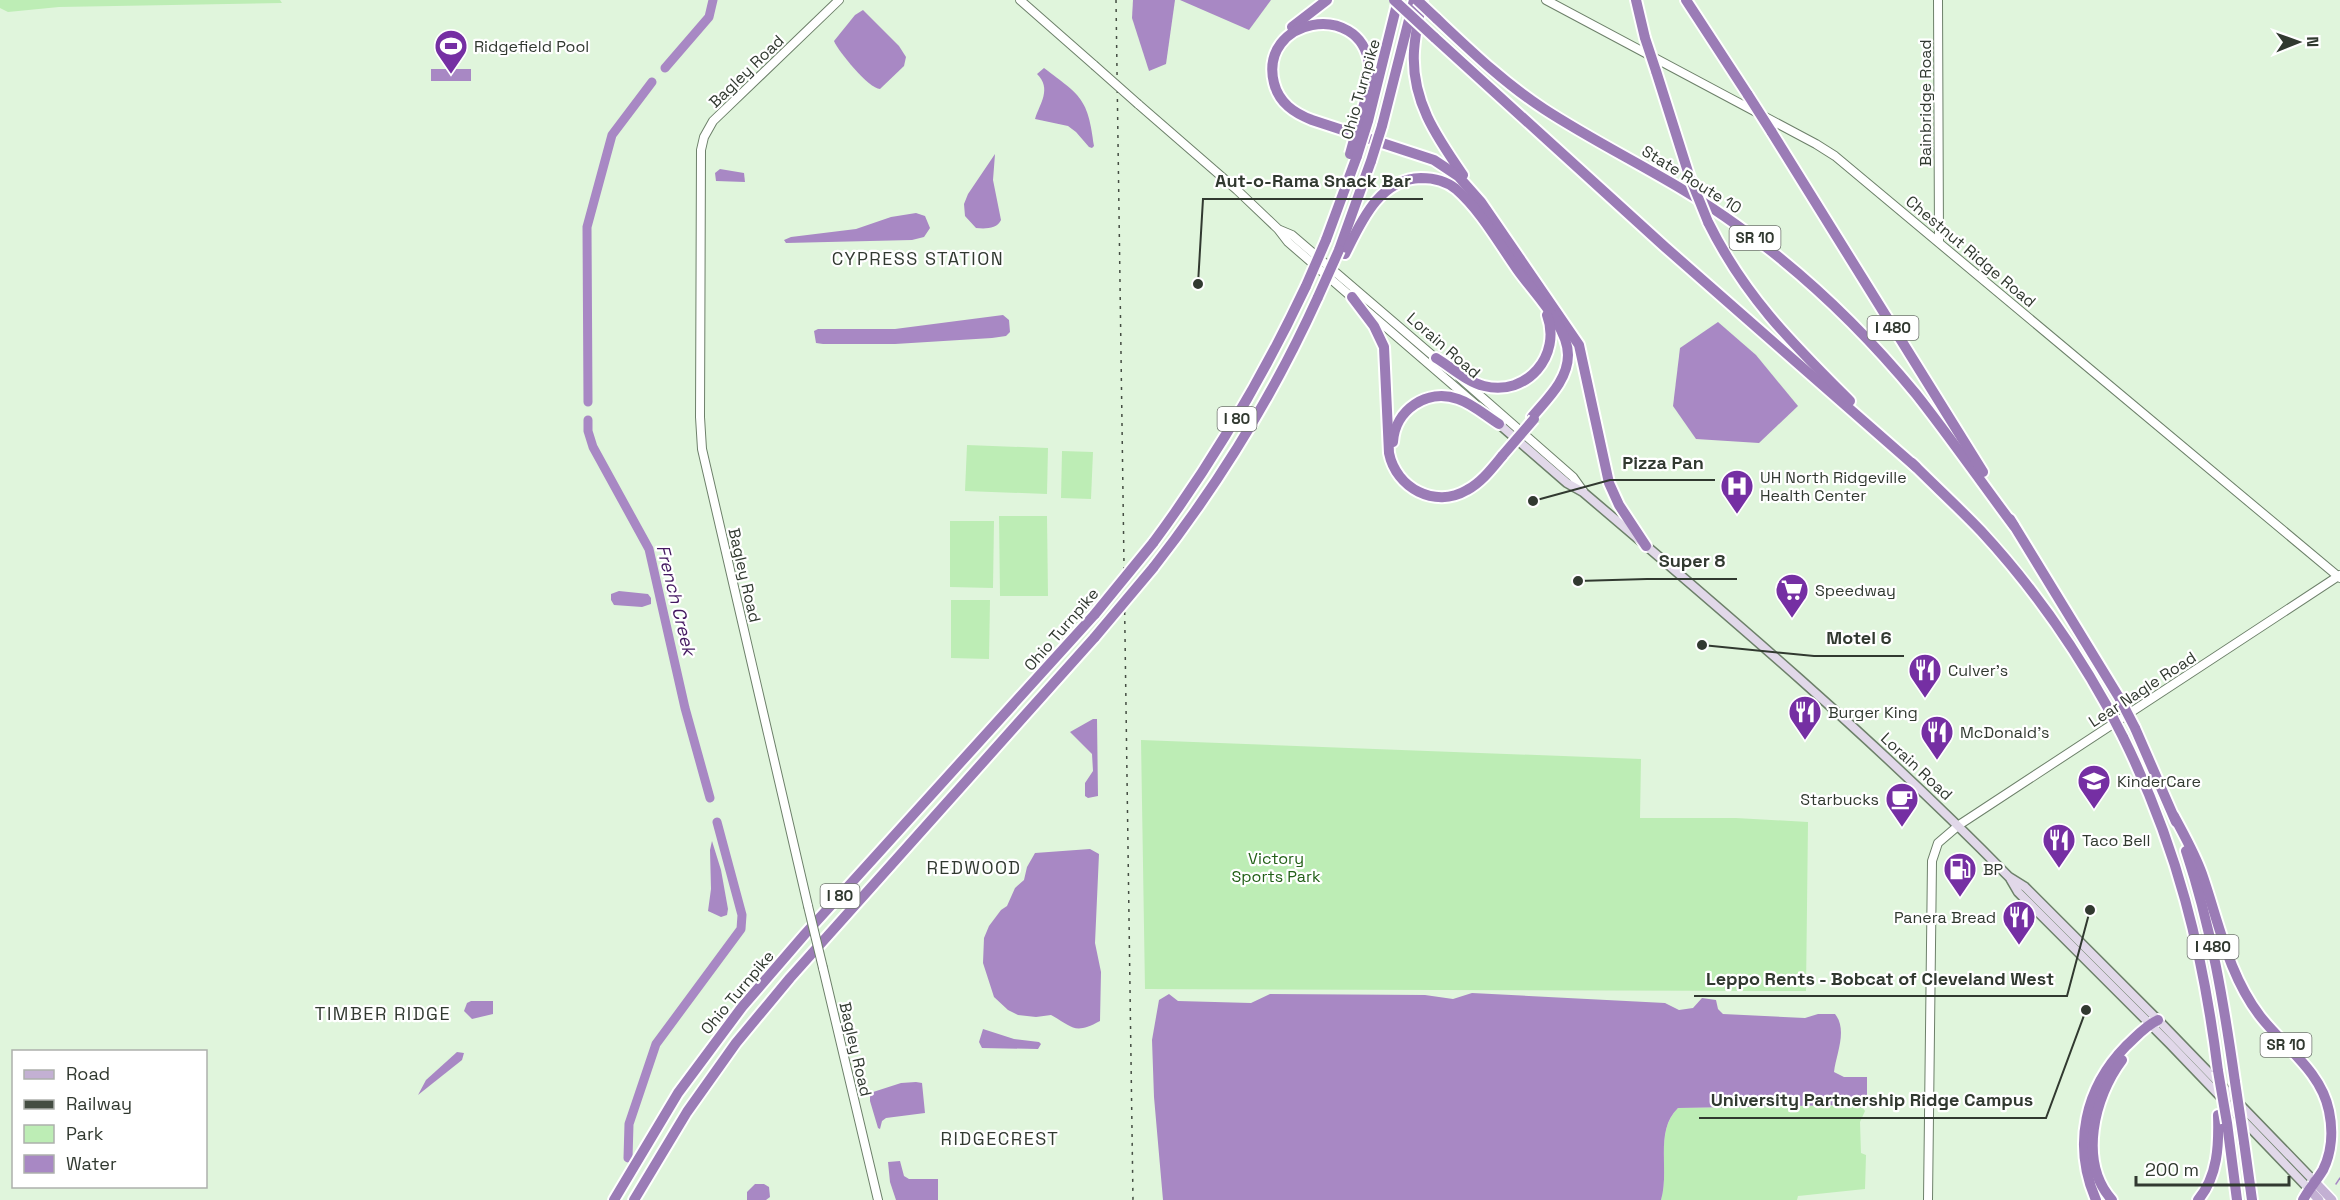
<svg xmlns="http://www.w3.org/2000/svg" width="2340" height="1200" font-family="'Space Grotesk',sans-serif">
  <rect width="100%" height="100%" fill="#e0f5dc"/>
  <!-- green -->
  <g fill="#bdedb5">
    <polygon points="0,0 280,0 282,3 59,7 8,12 0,8"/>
    <polygon points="967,445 1048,448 1047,494 965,491"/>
    <polygon points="1062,451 1093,452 1091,499 1061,498"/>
    <polygon points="999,516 1047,516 1048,596 1000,596"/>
    <polygon points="950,521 994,521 993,588 950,587"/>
    <polygon points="951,600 990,600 989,659 951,658"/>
    <polygon points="1141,740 1641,759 1640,818 1736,818 1808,822 1806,991 1145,989"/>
    <path d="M1850 1105 1863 1108 1865 1111 1860 1122 1861 1153 1866 1155 1865 1189 1798 1196 1797 1200H1661C1670 1170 1654 1132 1678 1108Z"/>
  </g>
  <!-- water -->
  <g fill="#a888c4">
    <polygon points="1133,0 1175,0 1166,64 1149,71 1132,18"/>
    <polygon points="1180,0 1271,0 1249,30"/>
    <path d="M863 10 899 46 906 57 904 66 880 89C869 89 838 51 834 41L855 15Z"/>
    <path d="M1044 68C1081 96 1088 98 1094 146L1092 148 1089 147 1076 132 1068 126 1035 119C1040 103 1052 89 1037 74Z"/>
    <rect x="431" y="69" width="40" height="12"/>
    <path d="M995 154 993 180 1001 220C997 229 985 229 976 228L965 216 964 204 968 194Z"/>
    <polygon points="720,169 744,173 745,182 716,181 715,173"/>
    <polygon points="916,213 925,216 930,228 924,237 912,240 786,243 784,240 791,237 856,229 891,217"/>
    <polygon points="1003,315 1009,320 1010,332 1006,336 992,338 895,344 823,344 816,343 814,331 818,329 895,329"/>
    <polygon points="1718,322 1756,355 1798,406 1759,443 1696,439 1673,406 1680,348"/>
    <polygon points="619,591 648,594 651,598 651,604 642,607 614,605 611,600 611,594"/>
    <polygon points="1093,719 1097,719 1098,796 1088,798 1085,796 1085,783 1093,771 1092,754 1070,732"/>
    <polygon points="712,841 721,870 728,909 727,915 721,917 708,911 711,889 710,850"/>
    <path d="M1090 849 1099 854 1095 943 1101 972 1100 1021C1074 1035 1073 1027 1051 1015L1036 1017 1018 1015 1008 1010 994 997 983 963 984 938 989 926 1001 910 1007 906 1015 888 1024 880 1027 867 1035 853Z"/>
    <path d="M1472 993 1665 1003 1679 1010 1693 1008 1702 998 1716 1000 1718 1009 1723 1014 1805 1018 1818 1014H1835C1848 1030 1836 1054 1834 1072L1844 1077H1867V1102L1863 1108 1850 1105 1678 1108C1654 1131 1670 1170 1661 1200H1163L1154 1097 1152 1040 1159 1000 1169 994 1178 1001 1251 1003 1270 994 1425 995 1453 999Z"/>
    <polygon points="471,1001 493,1001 493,1014 472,1019 464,1011 467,1003"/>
    <polygon points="983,1029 1014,1039 1039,1042 1041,1044 1038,1049 982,1048 979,1042"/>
    <polygon points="457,1052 464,1053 462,1060 418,1095 426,1080"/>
    <polygon points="916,1082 922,1083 925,1113 886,1118 882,1121 880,1129 878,1128 870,1101 870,1093 901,1083"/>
    <polygon points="900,1161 904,1176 909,1179 938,1179 938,1200 896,1200 890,1182 888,1162"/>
    <polygon points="755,1184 764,1184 769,1187 770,1197 766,1200 747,1200 747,1192"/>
  </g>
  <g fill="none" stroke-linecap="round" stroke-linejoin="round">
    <!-- stream -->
    <polyline stroke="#a888c4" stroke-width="1.5" points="2336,1184 2340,1178"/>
    <!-- river -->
    <g stroke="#a888c4" stroke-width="9">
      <polyline points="665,68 709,17 713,0"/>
      <polyline points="588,402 587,227 612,135 652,82"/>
      <polyline points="588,420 588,431 593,447 649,549 685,708 710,798"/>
      <polyline points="628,1158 629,1124 656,1044 741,929 742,915 717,822"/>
    </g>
    <!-- tertiary casing -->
    <g stroke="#6d806a" stroke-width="10">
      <g id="tertiary">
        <polyline points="1020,0 1094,65"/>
        <polyline points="1546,0 1816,144 1835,156 2340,578"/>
        <polyline points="1938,0 1939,241"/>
        <polyline points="1138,104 1237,190 1278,229 1288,242 1355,300"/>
        <polyline points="1280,230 1292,235 1439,361"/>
        <polyline points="1366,310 1475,404"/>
        <polyline points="1460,378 1573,477 1583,491"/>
        <polyline points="808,906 702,449 700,417 701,150 704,137 713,121 839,0"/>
        <polyline points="823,968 878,1200"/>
        <polyline points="1928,1200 1932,861 1938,843 1959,825 2340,575"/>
      </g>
    </g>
    <!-- secondary casing -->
    <g stroke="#6d806a" stroke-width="11">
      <g id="secondary">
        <path d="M1499 424 1567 483 1583 492C1729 616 1875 740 2009 877L2025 887 2158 1020 2314 1181"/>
        <polyline points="2011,880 2018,892 2170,1044 2309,1189"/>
      </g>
    </g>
    <!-- primary casing -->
    <g stroke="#fff" stroke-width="12">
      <g id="primary">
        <polyline points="2314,1181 2332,1200"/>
        <polyline points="2309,1189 2319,1200"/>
      </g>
    </g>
    <!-- motorway casing -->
    <g stroke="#fff" stroke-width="14">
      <g id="motorway">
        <path d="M1422 0C1419 17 1415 34 1414 51 1411 100 1436 136 1463 175"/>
        <polyline points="1636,0 1645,38"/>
        <polyline points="1686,0 1748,95"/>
        <path d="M1436 18C1470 50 1504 83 1544 109 1607 150 1677 181 1738 226 1805 274 1864 331 1916 394 1950 437 1981 482 2014 526"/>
        <polyline points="1292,27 1327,0"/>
        <polyline points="1434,37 1665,247 1916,467"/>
        <polyline points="1656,71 1689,175"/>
        <path d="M1360 118C1365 101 1372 82 1369 64 1360 0 1258 18 1274 83 1279 103 1294 113 1312 120L1434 160 1458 176 1481 202 1579 345 1609 483 1619 505 1646 546"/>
        <polyline points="1368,121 1398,0"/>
        <polyline points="1382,126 1414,0"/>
        <polyline points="1771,131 1983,472"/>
        <path d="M1708 222C1745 297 1792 343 1850 401"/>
        <polyline points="1326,240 1357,156"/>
        <polyline points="1339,250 1371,161"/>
        <path d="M1345 254C1361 222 1379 179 1421 178 1433 178 1446 181 1456 189 1481 211 1498 242 1517 269 1533 292 1568 326 1568 355 1568 380 1547 399 1532 417"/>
        <path d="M1352 297 1374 326 1384 347 1389 453C1396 488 1435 509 1467 490 1482 482 1493 467 1503 455"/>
        <path d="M1436 358C1451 367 1467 382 1484 386 1527 397 1562 355 1547 315"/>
        <path d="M1393 442C1395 410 1427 388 1458 399 1473 404 1486 416 1499 424"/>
        <path d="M1912 463C1935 486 1959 508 1981 531 2031 585 2072 643 2108 708"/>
        <polyline points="2010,519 2120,699"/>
        <path d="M1153 543C1213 462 1263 377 1306 286"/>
        <path d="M1153 568C1218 485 1274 394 1318 297"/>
        <polyline points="2135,728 2176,822"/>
        <path d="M2123 737C2177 846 2203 951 2218 1071"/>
        <path d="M2174 816C2184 835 2195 854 2202 874 2219 923 2228 974 2260 1016 2284 1047 2321 1071 2329 1111 2333 1130 2332 1152 2323 1170 2317 1180 2309 1189 2303 1200"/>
        <path d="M2186 851C2211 926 2224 1004 2235 1082"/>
        <polyline points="2227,1123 2237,1200"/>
        <polyline points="2244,1142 2252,1200"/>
        <polyline points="614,1200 678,1093 742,1007 805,934 1095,614"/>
        <polyline points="634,1200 687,1112 736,1043 790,978 1095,637"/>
        <path d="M2096 1200C2072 1145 2085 1088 2126 1046 2137 1036 2145 1026 2158 1020"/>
        <path d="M2112 1200C2078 1162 2094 1097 2122 1060"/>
        <path d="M2198 1200C2218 1176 2219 1145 2218 1115"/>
      </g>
    </g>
    <!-- tertiary -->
    <use href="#tertiary" stroke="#fff" stroke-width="8"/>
    <!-- secondary -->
    <use href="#secondary" stroke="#e1d8e9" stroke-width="8"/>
    <!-- primary -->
    <use href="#primary" stroke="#c3b0d3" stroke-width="9"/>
    <!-- motorway -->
    <use href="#motorway" stroke="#9b7cb6" stroke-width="10"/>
    <!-- rail -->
    <polyline stroke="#444d42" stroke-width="1.5" stroke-dasharray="3 6" stroke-linecap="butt" points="1116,0 1133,1200"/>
    <!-- tertiary-bridge casing -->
    <g stroke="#6d806a" stroke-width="10" stroke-linecap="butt">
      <g id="tertiary-bridge">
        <polyline points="1094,65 1138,104"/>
        <polyline points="808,906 823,968"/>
      </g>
    </g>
    <!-- motorway-bridge casing -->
    <g stroke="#fff" stroke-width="14" stroke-linecap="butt">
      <g id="motorway-bridge">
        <polyline points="1394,0 1434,37"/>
        <polyline points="1417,0 1436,18"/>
        <polyline points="1645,38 1656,71"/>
        <polyline points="1748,95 1771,131"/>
        <polyline points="1350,154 1360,118"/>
        <polyline points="1357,156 1368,121"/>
        <polyline points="1371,161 1382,126"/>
        <polyline points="1689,175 1708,222"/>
        <polyline points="1306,286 1326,240"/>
        <polyline points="1318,297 1339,250"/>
        <polyline points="1503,455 1534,419"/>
        <polyline points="1095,614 1153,543"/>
        <polyline points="1095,637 1153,568"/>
        <polyline points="2120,699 2135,728"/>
        <polyline points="2108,708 2123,737"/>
        <polyline points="2218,1071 2227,1123"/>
        <polyline points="2235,1082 2244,1142"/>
      </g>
    </g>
    <!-- tertiary-bridge -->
    <use href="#tertiary-bridge" stroke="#fff" stroke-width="8"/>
    <!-- motorway-bridge -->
    <use href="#motorway-bridge" stroke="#9b7cb6" stroke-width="10"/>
  </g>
  <!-- icons -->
  <defs>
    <g id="stadium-pin" transform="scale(1.725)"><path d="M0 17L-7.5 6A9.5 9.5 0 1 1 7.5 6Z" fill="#752fa3" stroke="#fff"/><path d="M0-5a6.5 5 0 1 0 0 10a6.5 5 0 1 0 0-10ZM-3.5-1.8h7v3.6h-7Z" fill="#fff"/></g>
    <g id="hospital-pin" transform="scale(1.725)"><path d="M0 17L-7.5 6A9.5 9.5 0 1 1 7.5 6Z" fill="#752fa3" stroke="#fff"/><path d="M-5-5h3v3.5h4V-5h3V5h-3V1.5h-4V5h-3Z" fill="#fff"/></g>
    <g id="supermarket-pin" transform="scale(1.725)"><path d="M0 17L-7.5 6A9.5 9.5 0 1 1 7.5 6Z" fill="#752fa3" stroke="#fff"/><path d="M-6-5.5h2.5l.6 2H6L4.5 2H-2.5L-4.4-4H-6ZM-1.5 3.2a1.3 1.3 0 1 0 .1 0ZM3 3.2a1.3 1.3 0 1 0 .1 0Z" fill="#fff"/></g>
    <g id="restaurant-pin" transform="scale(1.725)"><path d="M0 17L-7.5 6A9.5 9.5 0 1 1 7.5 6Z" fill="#752fa3" stroke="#fff"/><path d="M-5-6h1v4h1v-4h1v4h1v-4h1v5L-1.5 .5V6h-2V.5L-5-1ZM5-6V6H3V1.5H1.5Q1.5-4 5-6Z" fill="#fff"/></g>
    <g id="school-pin" transform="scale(1.725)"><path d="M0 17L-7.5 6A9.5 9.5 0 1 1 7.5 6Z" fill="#752fa3" stroke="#fff"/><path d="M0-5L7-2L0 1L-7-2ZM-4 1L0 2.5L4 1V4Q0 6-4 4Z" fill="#fff"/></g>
    <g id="cafe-pin" transform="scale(1.725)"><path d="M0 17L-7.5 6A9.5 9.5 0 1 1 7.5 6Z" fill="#752fa3" stroke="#fff"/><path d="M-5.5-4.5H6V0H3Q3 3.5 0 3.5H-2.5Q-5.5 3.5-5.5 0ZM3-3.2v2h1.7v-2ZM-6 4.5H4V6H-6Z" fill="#fff"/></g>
    <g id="fuel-pin" transform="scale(1.725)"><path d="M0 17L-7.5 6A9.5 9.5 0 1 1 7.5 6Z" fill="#752fa3" stroke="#fff"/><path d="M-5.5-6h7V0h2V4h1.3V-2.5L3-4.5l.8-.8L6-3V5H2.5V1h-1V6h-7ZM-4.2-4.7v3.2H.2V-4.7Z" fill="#fff"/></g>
  </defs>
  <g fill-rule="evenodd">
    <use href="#stadium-pin" x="451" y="46"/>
    <use href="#hospital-pin" x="1737" y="486"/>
    <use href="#supermarket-pin" x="1792" y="590"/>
    <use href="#restaurant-pin" x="1925" y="670"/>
    <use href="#restaurant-pin" x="1805" y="712"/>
    <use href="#restaurant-pin" x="1937" y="732"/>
    <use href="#school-pin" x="2094" y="781"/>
    <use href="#cafe-pin" x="1902" y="799"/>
    <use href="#restaurant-pin" x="2059" y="840"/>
    <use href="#fuel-pin" x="1960" y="869"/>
    <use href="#restaurant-pin" x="2019" y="917"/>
  </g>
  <g text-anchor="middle" stroke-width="4.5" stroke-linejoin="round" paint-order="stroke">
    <!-- shield labels -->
    <g fill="#fff" stroke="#6f746e" stroke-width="1.5">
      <rect x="1729.5" y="226" width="51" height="24" rx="4.5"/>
      <rect x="1867.5" y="316" width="51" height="24" rx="4.5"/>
      <rect x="1217.5" y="407" width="39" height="24" rx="4.5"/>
      <rect x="820.5" y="884" width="39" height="24" rx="4.5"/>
      <rect x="2187.5" y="935" width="51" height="24" rx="4.5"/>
      <rect x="2260.5" y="1033" width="51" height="24" rx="4.5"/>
    </g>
    <g font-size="15" font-weight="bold" fill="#313930">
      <text x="1755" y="243">SR 10</text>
      <text x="1893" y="333">I 480</text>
      <text x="1237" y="424">I 80</text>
      <text x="840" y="901">I 80</text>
      <text x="2213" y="952">I 480</text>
      <text x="2286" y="1050">SR 10</text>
    </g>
    <!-- poi labels -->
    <g font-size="16" fill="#313930" stroke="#fff" text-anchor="start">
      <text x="474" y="52">Ridgefield Pool</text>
      <text x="1760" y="483">UH North Ridgeville<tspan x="1760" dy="18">Health Center</tspan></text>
      <text x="1815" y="596">Speedway</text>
      <text x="1948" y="676">Culver's</text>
      <text x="1828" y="718">Burger King</text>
      <text x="1960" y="738">McDonald's</text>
      <text x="2117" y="787">KinderCare</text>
      <text x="1879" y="805" text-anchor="end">Starbucks</text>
      <text x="2082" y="846">Taco Bell</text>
      <text x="1983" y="875">BP</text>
      <text x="1996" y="923" text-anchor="end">Panera Bread</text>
    </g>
    <!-- street labels -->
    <g font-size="16" fill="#313930" stroke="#fff">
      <text transform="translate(746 71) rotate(-44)" y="6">Bagley Road</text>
      <text transform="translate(1360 89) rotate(-74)" y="6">Ohio Turnpike</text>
      <text transform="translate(1925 103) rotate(-90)" y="6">Bainbridge Road</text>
      <text transform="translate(1692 179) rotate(32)" y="6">State Route 10</text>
      <text transform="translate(1971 251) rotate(40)" y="6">Chestnut Ridge Road</text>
      <text transform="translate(1444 345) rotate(41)" y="6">Lorain Road</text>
      <text transform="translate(745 575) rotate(77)" y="6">Bagley Road</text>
      <text transform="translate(1061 629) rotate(-49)" y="6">Ohio Turnpike</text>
      <text transform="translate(2142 689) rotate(-33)" y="6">Lear Nagle Road</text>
      <text transform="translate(1917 766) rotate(43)" y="6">Lorain Road</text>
      <text transform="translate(737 992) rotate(-50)" y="6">Ohio Turnpike</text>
      <text transform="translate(856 1049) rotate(77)" y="6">Bagley Road</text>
    </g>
    <!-- park labels -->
    <g font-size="16" fill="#226017" stroke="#fff">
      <text x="1276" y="864">Victory<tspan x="1276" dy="18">Sports Park</tspan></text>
    </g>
    <!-- neighbourhood labels -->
    <g font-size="18" letter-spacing="1.5" fill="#313930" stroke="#fff">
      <text x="918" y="265">CYPRESS STATION</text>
      <text x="974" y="874">REDWOOD</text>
      <text x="383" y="1020">TIMBER RIDGE</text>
      <text x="1000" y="1145">RIDGECREST</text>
    </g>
    <!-- water labels -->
    <g font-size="18" font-style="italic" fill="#441961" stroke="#fff">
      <text transform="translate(676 600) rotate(76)" y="6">French Creek</text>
    </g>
  </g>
  <!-- callouts -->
  <path fill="none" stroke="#313930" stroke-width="2" d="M1198 284L1203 199H1423M1533 501L1610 480H1715M1578 581L1647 579H1737M1702 645L1814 656H1904M2090 910L2067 996H1694M2086 1010L2046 1118H1699"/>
  <g fill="#313930" stroke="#fff" stroke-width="2">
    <circle cx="1198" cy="284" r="6"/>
    <circle cx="1533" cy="501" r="6"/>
    <circle cx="1578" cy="581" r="6"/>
    <circle cx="1702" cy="645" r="6"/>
    <circle cx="2090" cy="910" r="6"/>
    <circle cx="2086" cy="1010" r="6"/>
  </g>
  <g font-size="18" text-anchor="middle" font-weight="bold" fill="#313930" stroke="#fff" stroke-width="4.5" stroke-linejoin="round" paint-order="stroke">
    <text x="1313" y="187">Aut-o-Rama Snack Bar</text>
    <text x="1663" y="469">Pizza Pan</text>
    <text x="1692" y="567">Super 8</text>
    <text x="1859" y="644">Motel 6</text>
    <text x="1880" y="985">Leppo Rents - Bobcat of Cleveland West</text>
    <text x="1872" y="1106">University Partnership Ridge Campus</text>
  </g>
  <!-- legend -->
  <rect x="12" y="1050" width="195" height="138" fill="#ffffff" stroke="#adb0ac" stroke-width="1.5"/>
  <rect x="24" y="1070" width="30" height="9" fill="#c3b0d3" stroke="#adb0ac" stroke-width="1.5"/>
  <text x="66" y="1080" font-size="18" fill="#313930">Road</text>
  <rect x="24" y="1100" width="30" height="9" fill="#444d42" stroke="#adb0ac" stroke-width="1.5"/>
  <text x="66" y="1110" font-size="18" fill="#313930">Railway</text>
  <rect x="24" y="1125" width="30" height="18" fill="#bdedb5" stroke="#adb0ac" stroke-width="1.5"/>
  <text x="66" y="1140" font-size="18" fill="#313930">Park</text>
  <rect x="24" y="1155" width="30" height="18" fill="#a888c4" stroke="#adb0ac" stroke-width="1.5"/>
  <text x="66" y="1170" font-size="18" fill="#313930">Water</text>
  <!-- north arrow -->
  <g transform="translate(2298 42) rotate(89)" stroke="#ffffff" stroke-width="4.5" paint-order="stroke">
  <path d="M0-4.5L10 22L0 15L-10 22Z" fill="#313930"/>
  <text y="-9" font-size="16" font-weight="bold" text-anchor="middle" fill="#313930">N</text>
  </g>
  <!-- scale -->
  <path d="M2136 1176v9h153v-9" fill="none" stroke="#313930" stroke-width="3"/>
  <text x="2145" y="1176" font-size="18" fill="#313930" stroke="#ffffff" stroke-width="4.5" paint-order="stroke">200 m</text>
</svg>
